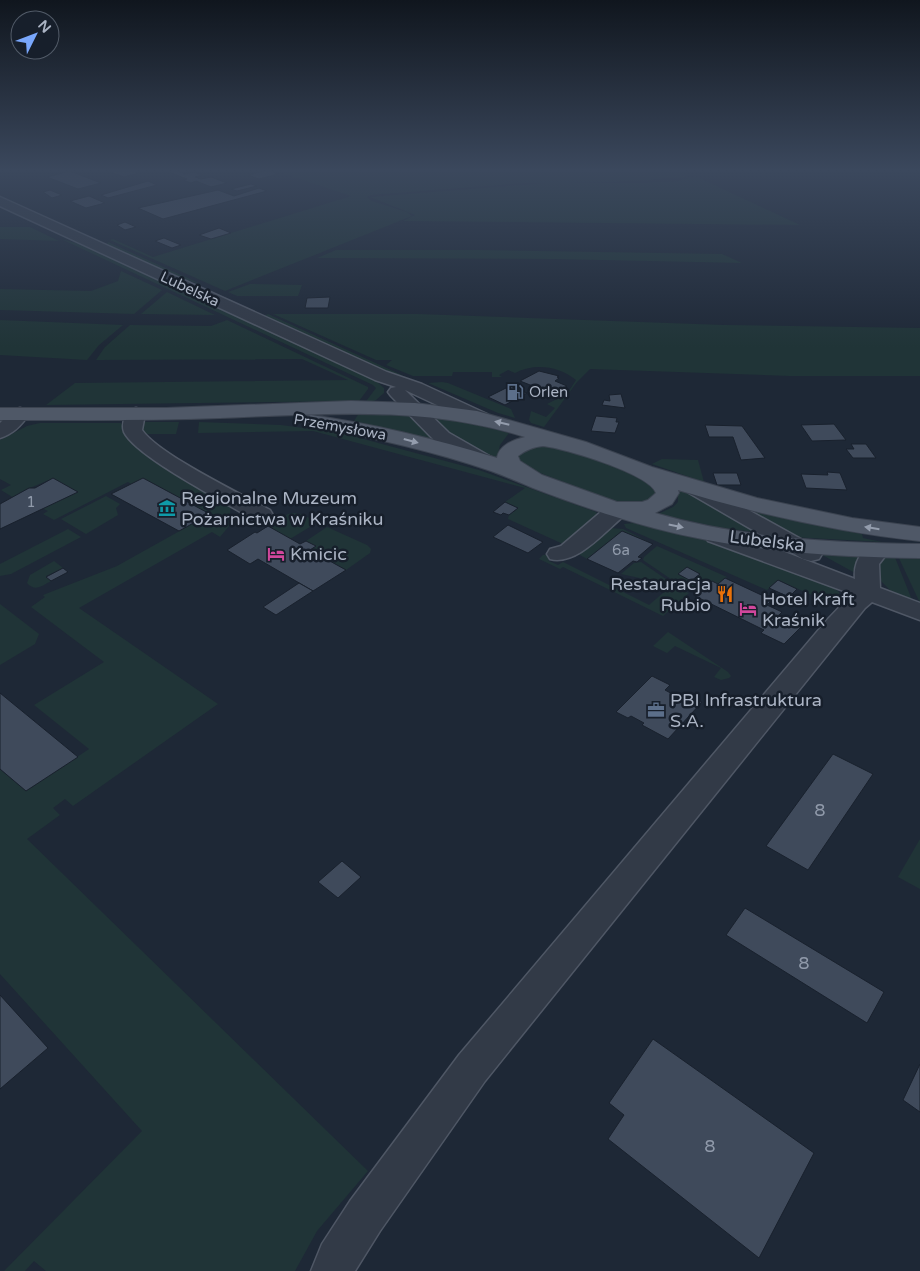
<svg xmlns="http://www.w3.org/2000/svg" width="920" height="1271" font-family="'Varela Round',sans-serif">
  <rect width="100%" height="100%" fill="#1e2836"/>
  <!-- green -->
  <g fill="#203437">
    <polygon points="270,169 681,169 685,175 685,177 616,182 526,183 371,195 367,197 372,201 407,212 412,216 225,291 110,240 113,239 153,257 351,196"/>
    <polygon points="695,176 800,225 403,221 415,215 370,197 546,183 643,183 678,181"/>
    <polygon points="0,227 30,227 59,241 0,239"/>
    <polygon points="61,239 80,244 375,380 384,388 384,393 376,400 364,404 376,388 373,385"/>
    <polygon points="108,242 203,285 174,276 107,245"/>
    <polygon points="336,250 479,250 722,254 742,263 553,259 317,258"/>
    <polygon points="121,271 162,290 134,314 0,310 0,289 91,291 118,281"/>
    <polygon points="250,284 302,285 298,296 237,296 228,292"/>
    <polygon points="167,292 215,315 141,314"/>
    <polygon points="268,314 404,376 389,372 264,316"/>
    <path d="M273 314H418L724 325 920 328V376H790L590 369 577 382 544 427 531 423 529 420 531 411 546 417 555 408 547 404 567 394 576 380C558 366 535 363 515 373L508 370 499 375 502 377H492V372H453L452 376H413L386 365 392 360H376Z"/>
    <polygon points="0,320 123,325 99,345 87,360 0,355"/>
    <polygon points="227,320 368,387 368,389 359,401 46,405 75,383 348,380 302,359 96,360 105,347 130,325 211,326"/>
    <polygon points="442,382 448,383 511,409 515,418 498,413 428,383"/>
    <polygon points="359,413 413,416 438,441 354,421"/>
    <polygon points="430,417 469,423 509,433 500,445 497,459 464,447"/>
    <polygon points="144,422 179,422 176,434 142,434 141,426"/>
    <polygon points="199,422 281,425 341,433 479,470 596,512 598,517 562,547 560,547 563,544 508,519 509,515 518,508 505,502 525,488 313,431 198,433"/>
    <path d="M40 423H121L129 435 231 504 229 526 220 537 212 532 79 608 218 704 73 806 65 799 53 808 60 815 27 839 368 1171 317 1231 295 1271H46L34 1261 25 1271H4L142 1131 0 974V769L26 791 89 749 34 705 104 662 31 607 45 597 43 595 117 566 210 514 143 478 131 484 128 482 54 520 43 514 48 511 42 508 77 492 53 478C44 483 18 491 14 498L1 490 11 485 0 479V440L27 426Z"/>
    <polygon points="552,444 639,475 658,488 655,498 643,504 619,503 522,466 517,454 522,449"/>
    <polygon points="662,459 698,460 704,482 652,464"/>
    <polygon points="678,489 695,494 767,534 717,527 658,514 673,507 678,502"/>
    <polygon points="106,496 120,504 116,508 118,515 86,534 61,519"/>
    <polygon points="743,508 862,534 863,538 882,542 791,537"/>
    <polygon points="294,513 301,514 318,522 290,539 268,526 288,514"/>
    <polygon points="634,523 707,539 831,586 839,592 839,599 834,605 778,580 767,590 626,528 624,524"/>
    <polygon points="327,527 367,545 371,549 370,553 346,570 310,550 316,546 306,541"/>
    <polygon points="611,528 623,529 653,544 622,531 587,559 578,554"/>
    <polygon points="68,529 81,537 11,574 0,576 0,564"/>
    <polygon points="657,546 727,577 718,584 706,579 690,592 643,560 644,557"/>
    <polygon points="815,551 862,553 857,574"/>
    <polygon points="543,555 548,555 549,561 558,565 563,562 649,605 670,587 689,593 663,616 563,567 560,569 539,559"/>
    <polygon points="894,555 912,600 891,591 878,578 878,562 887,556"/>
    <polygon points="920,555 920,603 898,556"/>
    <path d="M54 561 63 568 46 576 51 581C42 586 35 592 27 583L30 575Z"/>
    <polygon points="641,562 676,586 621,574 634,563"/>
    <polygon points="0,604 39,634 35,644 0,665"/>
    <polygon points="668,632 728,672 731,676 729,678 721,680 714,677 721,668 675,646 667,653 653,646"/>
    <polygon points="920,839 920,889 898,877"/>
  </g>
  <!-- building -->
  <g fill="#3f4a5b" stroke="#19212d">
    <polygon points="102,169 128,169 139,173 124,177"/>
    <polygon points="175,170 185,174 193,172 203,175 195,177 201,179 211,177 227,183 211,187 196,181 191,183 183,180 187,179 168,172"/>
    <polygon points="268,170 278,174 259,179 248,175"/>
    <polygon points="70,171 101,183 78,189 47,177"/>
    <polygon points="148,181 157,185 108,198 101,195"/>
    <polygon points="251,184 257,186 237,191 231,189"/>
    <polygon points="259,188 267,191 163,219 138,208 218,190 234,196"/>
    <polygon points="50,190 62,195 52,198 43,192"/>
    <polygon points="89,196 105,203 86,208 70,201"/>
    <polygon points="125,222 136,227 125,230 117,225"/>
    <polygon points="219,228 231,233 211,239 199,235"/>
    <polygon points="164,238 181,245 172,248 155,241"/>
    <polygon points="330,297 328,308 305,308 307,298"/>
    <polygon points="539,371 559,376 557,377 559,378 555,381 567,386 553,394 520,381"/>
    <polygon points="510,386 527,393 505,405 488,397"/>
    <polygon points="621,394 625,408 602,405 604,400 610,401 609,395"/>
    <polygon points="596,416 617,418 616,422 619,422 615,433 591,431"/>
    <polygon points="834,424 846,440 812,441 801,425"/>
    <polygon points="705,425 742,426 765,458 741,460 733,437 709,437"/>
    <polygon points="851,444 866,444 876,458 853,458 846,449 854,449"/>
    <polygon points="827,472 840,473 847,490 806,488 801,474 828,475"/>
    <polygon points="713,473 737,473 741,485 717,485"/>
    <polygon points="53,478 78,492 0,529 0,504 29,488 35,488"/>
    <polygon points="143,478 210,514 179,531 111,494"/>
    <polygon points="505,502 518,508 509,515 503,513 501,515 493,512"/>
    <polygon points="508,525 543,542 528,553 493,537"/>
    <polygon points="268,526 300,544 306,541 316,546 310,550 346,570 313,591 258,559 250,564 227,550 255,532 257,533"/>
    <polygon points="622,531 653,544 638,557 642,558 637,562 633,561 618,573 587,559"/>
    <polygon points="687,567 700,574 691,581 678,574"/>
    <polygon points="63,568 68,572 51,581 46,577"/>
    <polygon points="725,578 772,600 767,605 782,612 778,616 784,619 786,617 803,625 784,644 761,633 764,630 695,596 712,581 718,584"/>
    <polygon points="778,580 797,589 789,597 769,588"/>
    <polygon points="299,583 313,591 276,615 263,607"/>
    <polygon points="652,676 670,685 665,690 680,698 684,693 702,702 668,739 642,725 644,723 631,716 628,718 616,712"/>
    <polygon points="0,693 78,757 26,791 0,769"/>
    <polygon points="833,754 873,774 808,870 766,846"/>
    <polygon points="342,861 361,877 338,898 318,882"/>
    <polygon points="745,908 884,992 867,1023 726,935"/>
    <polygon points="0,995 48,1048 0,1089"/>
    <polygon points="653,1039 814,1153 759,1258 608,1139 624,1115 609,1103"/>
    <polygon points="920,1064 920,1112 903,1100"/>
  </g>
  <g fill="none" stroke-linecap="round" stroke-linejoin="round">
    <!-- minor casing -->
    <g stroke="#4f5765" stroke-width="3">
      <g id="minor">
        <polygon points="0,197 387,372 422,384 487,414 489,418 487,422 480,424 473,422 405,390 449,433 491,457 494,461 491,465 484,467 477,465 435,441 391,396 388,392 391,388 396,387 375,380 0,206"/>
        <path d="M20 408 27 410 29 414C22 425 13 434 0 438V423L13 410Z"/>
        <path d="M136 408 143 410 145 414 142 430C158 454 241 494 270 510L273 515 270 520 262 521 254 520C227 503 136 457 124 432 121 424 125 416 129 410Z"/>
        <polygon points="696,483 703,485 819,549 822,554 819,559 811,561 803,559 689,493 686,489 689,485"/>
        <path d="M617 504 625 505 628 510 625 515C605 531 577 566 550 559L547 554 550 549 561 546 609 505Z"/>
        <path d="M716 529 782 551 855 579C853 560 865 541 886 546L889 551 879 564 880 588 920 603V620L872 602 865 608 485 1081 380 1231 355 1271H311L322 1244 350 1201 459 1055 827 620 852 594 708 541 705 536 708 531Z"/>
      </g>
    </g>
    <!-- major casing -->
    <g stroke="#3b4350" stroke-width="2">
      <path id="major" d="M351 401 415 403 477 411 586 442 652 467 757 498 852 518 920 527V541C837 532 757 514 678 490L679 493 672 504 655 513C741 538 831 543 920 544V558C830 557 741 551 654 528 613 517 572 503 533 488 518 482 505 476 491 471 432 451 372 437 311 427L304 425 301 421 304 417 311 415C374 424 436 439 497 458 499 445 513 440 525 437 424 405 324 414 220 418 147 421 73 420 0 420V408H166ZM543 446C564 448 650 474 656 493L648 500 642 502H617L542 475 520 461 518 456C526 450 533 447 543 446Z"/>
    </g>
    <!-- minor -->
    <use href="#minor" fill="#323a47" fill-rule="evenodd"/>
    <!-- major -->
    <use href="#major" fill="#4f5867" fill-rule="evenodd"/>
  </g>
  <!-- one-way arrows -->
  <defs><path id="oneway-solid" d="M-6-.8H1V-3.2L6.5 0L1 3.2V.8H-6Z" transform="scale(1.25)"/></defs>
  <g fill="#949dad">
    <use href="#oneway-solid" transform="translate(502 423) rotate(-167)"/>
    <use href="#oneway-solid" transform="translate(411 441) rotate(15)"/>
    <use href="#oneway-solid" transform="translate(676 526) rotate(12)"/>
    <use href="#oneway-solid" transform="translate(872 528) rotate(-171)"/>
  </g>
  <!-- sky -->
  <linearGradient id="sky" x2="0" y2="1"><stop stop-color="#10161e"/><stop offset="0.49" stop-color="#3b485d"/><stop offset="1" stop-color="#3b485d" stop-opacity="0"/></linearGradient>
  <rect width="920" height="347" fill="url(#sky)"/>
  <!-- icons -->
  <defs>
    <g id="fuel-bare" transform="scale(1.35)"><path d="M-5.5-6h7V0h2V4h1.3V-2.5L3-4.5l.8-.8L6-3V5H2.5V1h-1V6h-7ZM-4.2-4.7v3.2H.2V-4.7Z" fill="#5c6f8a" stroke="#171f2b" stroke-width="2.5" paint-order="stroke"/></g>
    <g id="museum-bare" transform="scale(1.35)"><path d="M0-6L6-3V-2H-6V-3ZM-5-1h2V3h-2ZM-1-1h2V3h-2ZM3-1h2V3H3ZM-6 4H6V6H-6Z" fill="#0f9aa8" stroke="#171f2b" stroke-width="2.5" paint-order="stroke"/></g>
    <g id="hotel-bare" transform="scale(1.35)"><path d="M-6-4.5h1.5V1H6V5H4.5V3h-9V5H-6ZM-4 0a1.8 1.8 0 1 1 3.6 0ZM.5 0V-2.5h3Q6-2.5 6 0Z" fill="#d1479c" stroke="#171f2b" stroke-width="2.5" paint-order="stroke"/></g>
    <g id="restaurant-bare" transform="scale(1.35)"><path d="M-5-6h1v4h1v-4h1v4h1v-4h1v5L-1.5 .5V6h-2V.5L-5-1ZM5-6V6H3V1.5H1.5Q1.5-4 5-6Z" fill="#e8710a" stroke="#171f2b" stroke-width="2.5" paint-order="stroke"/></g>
    <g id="office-bare" transform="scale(1.35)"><path d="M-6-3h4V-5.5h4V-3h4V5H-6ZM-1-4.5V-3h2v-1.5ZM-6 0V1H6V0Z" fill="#5c6f8a" stroke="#171f2b" stroke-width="2.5" paint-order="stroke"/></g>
  </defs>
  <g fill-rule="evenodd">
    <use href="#fuel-bare" x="515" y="392"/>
    <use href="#museum-bare" x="167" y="508"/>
    <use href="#hotel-bare" x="276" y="554"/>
    <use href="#restaurant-bare" x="725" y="594"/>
    <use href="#hotel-bare" x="748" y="609"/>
    <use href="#office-bare" x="656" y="710"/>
  </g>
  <g text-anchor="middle" stroke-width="5" stroke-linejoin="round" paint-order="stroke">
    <!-- far-street labels -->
    <g font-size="15" fill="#abb4c4" stroke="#171f2b">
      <text transform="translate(190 289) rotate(25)" y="5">Lubelska</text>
      <text transform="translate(340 427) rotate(10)" y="5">Przemysłowa</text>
    </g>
    <!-- far-poi labels -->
    <g font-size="15" fill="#abb4c4" stroke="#171f2b" text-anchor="start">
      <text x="529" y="397">Orlen</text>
    </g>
    <!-- number labels -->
    <g font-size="15" fill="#909aaa">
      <text x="31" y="507">1</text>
      <text x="621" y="555">6a</text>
    </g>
    <!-- poi labels -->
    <g font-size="18" fill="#abb4c4" stroke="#171f2b" text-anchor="start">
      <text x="181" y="504">Regionalne Muzeum<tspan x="181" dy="21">Pożarnictwa w Kraśniku</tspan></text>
      <text x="290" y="560">Kmicic</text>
      <text x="711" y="590" text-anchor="end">Restauracja<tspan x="711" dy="21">Rubio</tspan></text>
      <text x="762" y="605">Hotel Kraft<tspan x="762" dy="21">Kraśnik</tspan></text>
      <text x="670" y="706">PBI Infrastruktura<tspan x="670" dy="21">S.A.</tspan></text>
    </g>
    <!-- street labels -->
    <g font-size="18" fill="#abb4c4" stroke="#171f2b">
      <text transform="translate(767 541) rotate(7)" y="6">Lubelska</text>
    </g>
    <!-- near-number labels -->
    <g font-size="18" fill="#909aaa">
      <text x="820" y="816">8</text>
      <text x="804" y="969">8</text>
      <text x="710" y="1152">8</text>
    </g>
  </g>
  <!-- north arrow -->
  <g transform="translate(35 35) rotate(48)"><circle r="24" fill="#171f2b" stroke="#525b68"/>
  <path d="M0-4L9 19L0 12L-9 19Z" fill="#79a7fc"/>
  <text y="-8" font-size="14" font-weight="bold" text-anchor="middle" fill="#abb4c4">N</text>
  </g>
</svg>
